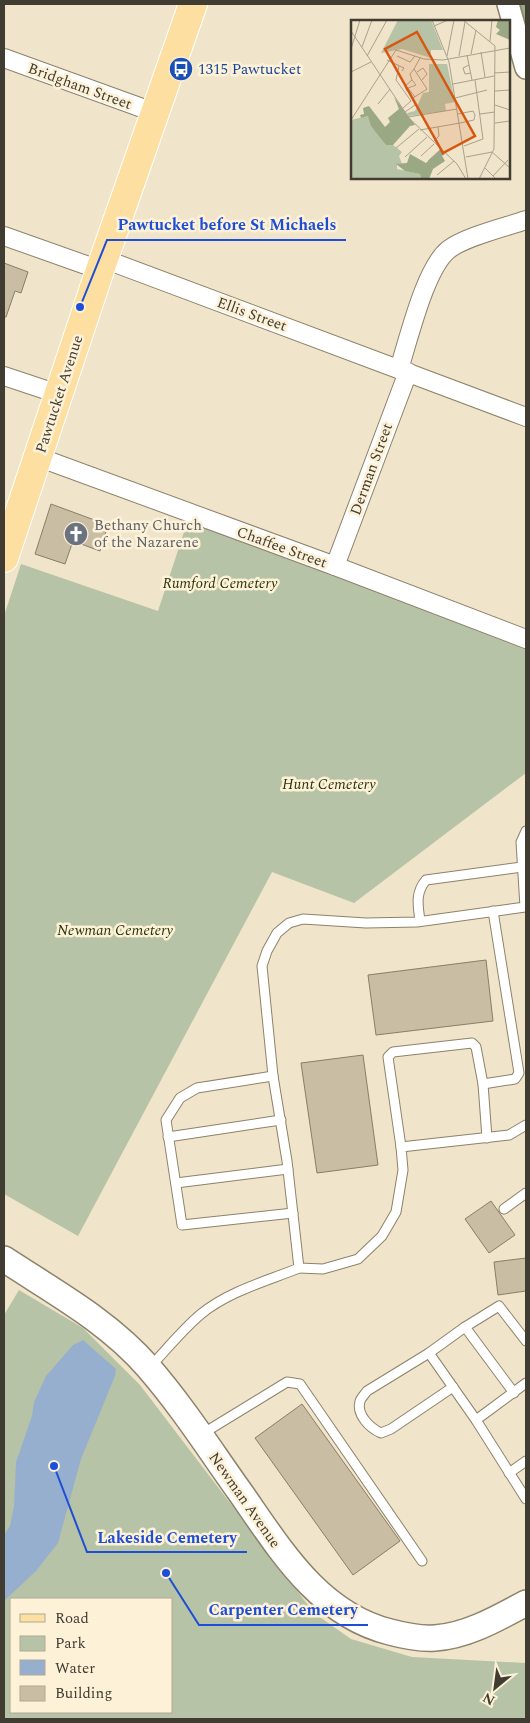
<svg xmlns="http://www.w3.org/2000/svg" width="530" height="1723" font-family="Spectral,serif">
  <rect width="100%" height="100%" fill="#f0e4ca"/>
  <!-- green -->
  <g fill="#b7c3a6" fill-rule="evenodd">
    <polygon points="188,520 526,647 526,773 354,903 272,872 78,1236 4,1194 4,616 21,564 158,611"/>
    <path d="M19 1290 83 1328 140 1385 314 1613 351 1639 412 1657 526 1663V1719H4V1315ZM11 1599H171V1712H11Z"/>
  </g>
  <!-- forest -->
  <polygon fill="#9aa884" points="512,4 526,4 526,51"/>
  <!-- water -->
  <polygon fill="#96afcf" points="83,1340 116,1369 115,1376 81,1459 58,1543 36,1571 4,1601 4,1535 10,1526 14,1506 16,1462 32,1416 34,1402 46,1376 73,1345"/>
  <!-- building -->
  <g fill="#c9bda4" stroke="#897e67">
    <polygon points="4,263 28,272 21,293 15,291 6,317 4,317"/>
    <polygon points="51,504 108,525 100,551 73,541 65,564 35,554"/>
    <polygon points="486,960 493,1021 376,1035 368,975"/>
    <polygon points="363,1055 378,1165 317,1173 301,1063"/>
    <polygon points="491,1201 515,1235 489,1253 465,1219"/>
    <polygon points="526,1258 526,1291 498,1295 494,1262"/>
    <polygon points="302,1404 400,1541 353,1575 255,1438"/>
  </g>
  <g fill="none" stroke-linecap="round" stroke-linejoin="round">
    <!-- service casing -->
    <g stroke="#8d826a" stroke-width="11">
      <g id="service">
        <path d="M420 921C418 905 415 893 426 880L522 867"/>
        <polyline points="273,1076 197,1088 180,1098 166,1120 182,1225 293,1213"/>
        <polyline points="483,1084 487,1138"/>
        <polyline points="168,1137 281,1120"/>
        <polyline points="401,1147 388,1057 393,1052 472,1043 476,1047 483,1084 515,1079 519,1073 493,911"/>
        <polyline points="176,1183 288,1169"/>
        <polyline points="504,1209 526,1193"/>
        <polyline points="299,1268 323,1269 358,1259 382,1236 396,1212 403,1170 401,1147 509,1135 526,1125"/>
        <polyline points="465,1327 514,1393"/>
        <polyline points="526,1341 499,1306 465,1327 429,1353 476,1420 526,1499"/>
        <path d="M429 1353 367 1391C365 1394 361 1398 360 1401 356 1415 370 1428 381 1433L391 1429 453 1387"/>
        <path d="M150 1367C167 1349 183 1329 201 1314 229 1291 267 1281 299 1268L287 1161 273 1076 262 966 267 951 277 933 289 923 303 919 366 923 417 922 525 907 521 842 526 831"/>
        <polyline points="476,1420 526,1383"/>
        <polyline points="202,1434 287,1382 300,1384 422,1561"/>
        <polyline points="509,1473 526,1461"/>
      </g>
    </g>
    <!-- minor casing -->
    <g stroke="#8d826a" stroke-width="20">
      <g id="minor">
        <polyline points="4,58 156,113"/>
        <polyline points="4,236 100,270"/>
        <polyline points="104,259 526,417"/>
        <path d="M399 369C409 338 425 269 448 250 464 237 506 227 526 220"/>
        <polyline points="4,376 58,394"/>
        <polyline points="38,457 335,566 526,639"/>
        <polyline points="335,566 408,372"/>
      </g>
    </g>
    <!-- tertiary casing -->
    <g stroke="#8d826a" stroke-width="24">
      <polyline id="tertiary" points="508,4 526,68"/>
    </g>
    <!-- secondary casing -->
    <g stroke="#8d826a" stroke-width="28">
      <path id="secondary" d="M4 1259C54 1292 108 1321 148 1367 182 1406 210 1450 240 1492 280 1549 318 1614 390 1632 405 1636 420 1639 435 1638 467 1636 498 1618 526 1603"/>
    </g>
    <!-- primary casing -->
    <g stroke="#fff" stroke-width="30">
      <polyline id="primary" points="4,558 100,270 193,4"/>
    </g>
    <!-- service -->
    <use href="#service" stroke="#fff" stroke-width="9"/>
    <!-- minor -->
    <use href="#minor" stroke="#fff" stroke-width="18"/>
    <!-- tertiary -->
    <use href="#tertiary" stroke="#fff" stroke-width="21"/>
    <!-- secondary -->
    <use href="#secondary" stroke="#fff" stroke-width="25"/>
    <!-- primary -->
    <use href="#primary" stroke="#fcdfa1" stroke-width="28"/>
  </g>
  <!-- icons -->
  <defs>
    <g id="bus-disc" transform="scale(1.25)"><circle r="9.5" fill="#1a4fb4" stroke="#fdf1d7"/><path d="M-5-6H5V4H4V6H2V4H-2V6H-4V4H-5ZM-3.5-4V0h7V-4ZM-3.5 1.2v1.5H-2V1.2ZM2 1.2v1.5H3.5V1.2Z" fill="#fff"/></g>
    <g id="church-disc" transform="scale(1.25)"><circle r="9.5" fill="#6b7280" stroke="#fdf1d7"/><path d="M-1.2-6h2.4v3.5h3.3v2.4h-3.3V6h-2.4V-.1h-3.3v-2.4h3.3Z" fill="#fff"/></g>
  </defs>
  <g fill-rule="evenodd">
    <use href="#bus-disc" x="181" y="69"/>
    <use href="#church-disc" x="76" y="534"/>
  </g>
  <g text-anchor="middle" stroke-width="5" stroke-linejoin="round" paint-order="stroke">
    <!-- transit labels -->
    <g font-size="15" fill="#164399" stroke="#fdf1d7" text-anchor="start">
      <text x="198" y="74">1315 Pawtucket</text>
    </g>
    <!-- street labels -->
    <g font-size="15" fill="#403c31" stroke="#fdf1d7">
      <text transform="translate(80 86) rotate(20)" y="5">Bridgham Street</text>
      <text transform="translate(252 314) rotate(20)" y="5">Ellis Street</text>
      <text transform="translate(59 394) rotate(-72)" y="5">Pawtucket Avenue</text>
      <text transform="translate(371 469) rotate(-70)" y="5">Derman Street</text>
      <text transform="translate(282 547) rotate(20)" y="5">Chaffee Street</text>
      <text transform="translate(245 1500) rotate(55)" y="5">Newman Avenue</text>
    </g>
    <!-- worship labels -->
    <g font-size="15" fill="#5b616d" stroke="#fdf1d7" text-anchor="start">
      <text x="94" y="530">Bethany Church<tspan x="94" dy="17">of the Nazarene</tspan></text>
    </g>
    <!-- park labels -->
    <g font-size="15" font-style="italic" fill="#29360b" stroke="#fdf1d7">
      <text x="220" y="588">Rumford Cemetery</text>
      <text x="329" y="789">Hunt Cemetery</text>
      <text x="115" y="935">Newman Cemetery</text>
    </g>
  </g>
  <!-- overview -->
  <g transform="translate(351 20)">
    <rect width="159" height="159" fill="#f0e4ca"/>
    <path d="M47 0H80L92 30H80V38L51 29 30 33ZM78 44H96L104 82 94 84 95 91 57 96 56 93 64 91 72 73 78 72ZM17 96 35 125H42L51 132 48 136 51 144H46V149L69 154 70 159H0V100Z" fill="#b7c3a6"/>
    <path d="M147 0H159V20L145 14 149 10 145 7ZM43 77 64 105 59 106 42 125H35L20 106 17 96 10 98 9 95 13 94 12 88 18 86 34 107 39 102 37 98 48 89ZM90 129 94 134 91 136 94 141 82 149 78 159H70L69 154 54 151 45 144 56 143 59 134 75 143Z" fill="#9aa884"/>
    <path fill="none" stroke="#aaa18d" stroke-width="1" d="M81 0 98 42 117 159M112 0 144 26 143 129 128 159M83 6 97 0M0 11 58 98 106 144 115 159M139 21 141 0M11 27 21 0M0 29 9 0M130 32 134 57M120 34 125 10M116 35 121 60M16 36 36 0M46 36 59 42 64 36M96 36 103 0M108 36 114 2M36 40 53 48 51 51M118 45 112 48 114 54 120 53M48 46 45 60 60 81 52 88M0 52 20 42M66 52 72 48 76 54 71 60M143 53 159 52M61 60 65 65 57 68 64 77M102 64 143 56M56 71 54 66 61 60 59 54 63 49M144 71 159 70M104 78 136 70M27 84 39 69M144 85 159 90M54 92 64 85 62 78 76 69 63 49 69 38M107 94 122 91 124 95 123 100 109 103M129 94 144 92M57 97 106 89M0 100 45 30 73 39 92 40 159 28M144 103 159 101M69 110 109 103M82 122 88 116 87 107M113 126 132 119 124 60M45 128 68 109M70 136 83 124M54 137 76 117M115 137 141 132 159 148M77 141 90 129M134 148 145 159M86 155 103 141M142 156 157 140"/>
    <path fill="#d75610" fill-opacity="0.15" stroke="#d75610" stroke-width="2.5" d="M66 12 124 116 92 133 34 29Z"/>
    <rect width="159" height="159" fill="none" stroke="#403c31" stroke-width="2.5"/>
  </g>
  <!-- callouts -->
  <path fill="none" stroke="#1d4ed8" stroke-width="2" d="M80 307L107 240H346M54 1466L87 1552H247M166 1573L199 1625H368"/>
  <g fill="#1d4ed8" stroke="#fdf1d7" stroke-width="2">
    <circle cx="80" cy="307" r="5"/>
    <circle cx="54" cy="1466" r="5"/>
    <circle cx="166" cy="1573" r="5"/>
  </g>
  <g font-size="16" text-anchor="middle" font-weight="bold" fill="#1d4ed8" stroke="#fdf1d7" stroke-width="5" stroke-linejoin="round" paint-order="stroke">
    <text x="227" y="230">Pawtucket before St Michaels</text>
    <text x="167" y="1543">Lakeside Cemetery</text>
    <text x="283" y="1615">Carpenter Cemetery</text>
  </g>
  <!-- border -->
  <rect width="530" height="1723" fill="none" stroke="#403c31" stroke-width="10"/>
  <!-- legend -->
  <rect x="10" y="1598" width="162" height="115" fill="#fdf1d7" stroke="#b1a995"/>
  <rect x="20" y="1614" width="25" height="8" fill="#fcdfa1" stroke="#b1a995"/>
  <text x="55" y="1623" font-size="15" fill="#403c31">Road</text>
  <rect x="20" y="1636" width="25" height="15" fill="#b7c3a6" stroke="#b1a995"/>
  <text x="55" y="1648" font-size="15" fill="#403c31">Park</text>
  <rect x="20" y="1660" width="25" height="15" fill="#96afcf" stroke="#b1a995"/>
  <text x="55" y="1673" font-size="15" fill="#403c31">Water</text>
  <rect x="20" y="1686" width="25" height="15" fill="#c9bda4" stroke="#b1a995"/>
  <text x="55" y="1698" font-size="15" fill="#403c31">Building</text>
  <!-- north arrow -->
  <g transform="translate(495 1688) rotate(209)" stroke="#fdf1d7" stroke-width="4" paint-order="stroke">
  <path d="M0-4L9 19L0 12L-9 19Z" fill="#403c31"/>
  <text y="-8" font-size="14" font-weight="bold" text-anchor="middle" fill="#403c31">N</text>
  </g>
</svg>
